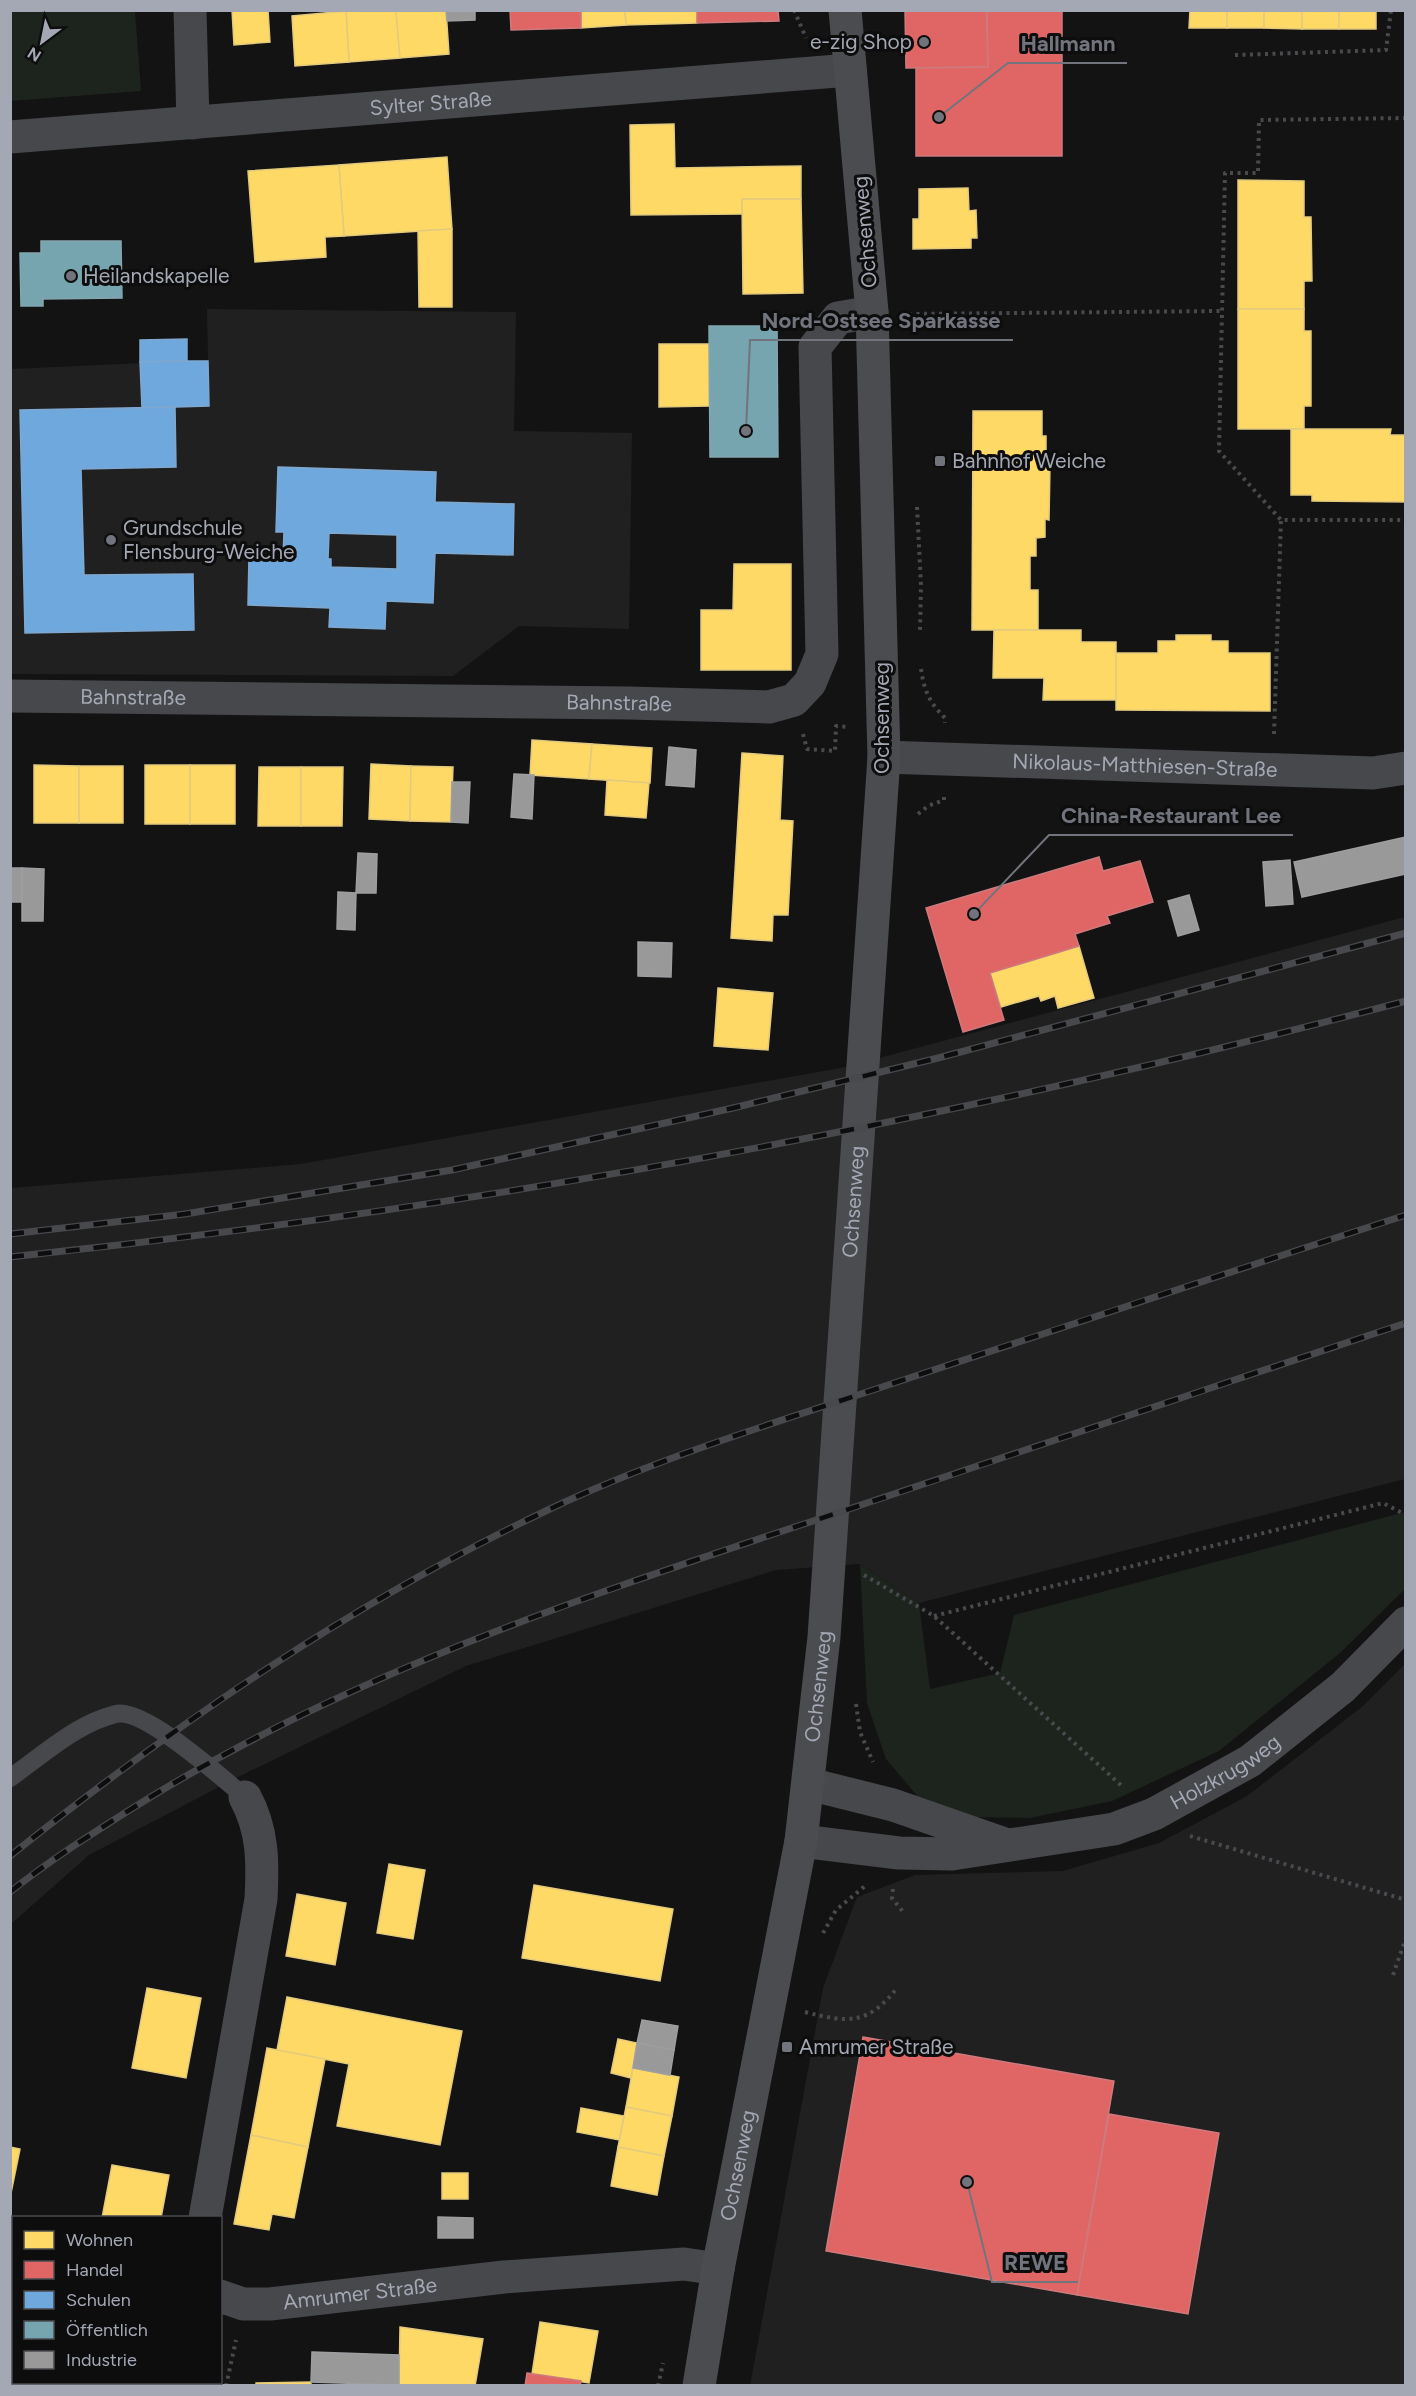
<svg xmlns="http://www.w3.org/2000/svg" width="1416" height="2396" font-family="Figtree,sans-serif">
  <rect width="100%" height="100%" fill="#131313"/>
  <!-- built -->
  <g fill="#202021">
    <polygon points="207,309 516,312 514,431 632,433 629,629 519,626 453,676 11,674 11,369 208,360"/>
    <polygon points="1405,917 1405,1479 919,1603 860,1564 776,1570 466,1666 242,1775 89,1855 11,1924 11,1188 301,1164 846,1067"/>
    <polygon points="1405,1664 1405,2385 750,2386 823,1988 857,1897 915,1875 1063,1871 1159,1843 1247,1796 1363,1706"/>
  </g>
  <!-- green -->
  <g fill="#1d231d">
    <polygon points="11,10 135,11 141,91 11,101"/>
    <polygon points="1405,1512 1405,1589 1340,1653 1219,1751 1112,1801 1030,1818 969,1817 919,1798 886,1759 867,1703 860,1564 919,1603 930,1689 1000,1673 1014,1615"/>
  </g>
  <!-- homes -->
  <g fill="#ffd966" stroke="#e3ca7d" stroke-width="1.5">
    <polygon points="232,10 268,10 270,42 234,45"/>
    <polygon points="396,10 400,58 349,62 346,11"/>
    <polygon points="396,10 446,10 449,54 400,58"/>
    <polygon points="581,10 625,10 626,25 581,28"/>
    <polygon points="625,10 697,10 697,23 626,25"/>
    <polygon points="1190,10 1227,10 1227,28 1189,28"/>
    <rect x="1227" y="10" width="37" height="18"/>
    <polygon points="1264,10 1302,10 1302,29 1264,28"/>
    <rect x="1302" y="10" width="37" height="19"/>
    <rect x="1339" y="10" width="37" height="19"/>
    <polygon points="346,11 349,62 295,66 292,16"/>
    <polygon points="674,124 675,168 801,166 801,199 742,199 742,214 631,215 630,125"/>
    <polygon points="447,157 452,229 344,236 339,165"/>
    <polygon points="339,165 344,236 325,237 326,257 255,262 248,171"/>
    <polygon points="1238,180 1304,181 1304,217 1311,217 1312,281 1304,281 1304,309 1238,309"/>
    <polygon points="968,188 969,211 976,210 977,238 971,238 971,248 913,249 913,219 919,219 919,189"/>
    <polygon points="742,199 801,199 803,293 743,294"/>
    <polygon points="452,229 452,307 419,307 418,231"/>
    <polygon points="1238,309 1304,309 1304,331 1311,331 1311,406 1304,406 1304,429 1238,429"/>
    <polygon points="659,344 709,344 709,406 659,407"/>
    <polygon points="973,411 1042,411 1042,436 1046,436 1046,466 1050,466 1049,520 1045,519 1045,537 1036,538 1036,556 1030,556 1030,590 1038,590 1038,630 972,630"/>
    <polygon points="1291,429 1391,429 1390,435 1406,435 1406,502 1312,501 1312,495 1291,495"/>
    <polygon points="734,564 791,564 791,670 701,670 701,610 733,610"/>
    <polygon points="994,630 1081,630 1081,642 1116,642 1116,700 1043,700 1044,678 993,678"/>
    <polygon points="1176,635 1211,635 1211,641 1228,641 1228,653 1270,653 1270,711 1116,710 1116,653 1158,653 1158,641 1176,641"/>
    <polygon points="532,740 592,744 589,779 530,775"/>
    <polygon points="592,744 652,748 650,783 589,779"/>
    <polygon points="742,753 783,756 780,820 793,821 788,915 773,915 772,941 731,938"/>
    <polygon points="371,764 411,766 410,821 369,819"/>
    <polygon points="34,765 79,766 79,823 34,823"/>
    <rect x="145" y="765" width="45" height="59"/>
    <rect x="190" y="765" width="45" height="59"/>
    <rect x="79" y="766" width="44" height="57"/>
    <polygon points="411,766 453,767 451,822 410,821"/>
    <polygon points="259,767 301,767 301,826 258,826"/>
    <polygon points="301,767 343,767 342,826 301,826"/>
    <polygon points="607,780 649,783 646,818 605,815"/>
    <polygon points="1079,946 1094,998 1058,1008 1055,996 1041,1001 1039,996 1001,1007 990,973"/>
    <polygon points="718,988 773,993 768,1050 714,1046"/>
    <polygon points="389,1864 425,1870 413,1939 377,1933"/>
    <polygon points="534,1885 673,1909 660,1981 522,1958"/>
    <polygon points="297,1894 346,1903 335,1965 286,1956"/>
    <polygon points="147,1988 201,1998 186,2078 132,2068"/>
    <polygon points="287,1997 462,2031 440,2145 337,2126 349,2064 277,2050"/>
    <polygon points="618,2039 637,2043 631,2078 611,2073"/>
    <polygon points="267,2048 325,2059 308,2147 251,2135"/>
    <polygon points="633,2068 679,2077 672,2116 626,2107"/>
    <polygon points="626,2107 672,2116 664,2156 618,2147"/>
    <polygon points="581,2108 624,2116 619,2140 577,2132"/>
    <polygon points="251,2135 308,2147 294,2218 272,2214 269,2230 234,2224"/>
    <polygon points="10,2147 20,2149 10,2198"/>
    <polygon points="618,2147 664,2156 657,2195 611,2186"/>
    <polygon points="112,2165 169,2175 161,2218 102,2218"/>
    <rect x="442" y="2173" width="26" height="26"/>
    <polygon points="540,2322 598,2331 589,2383 532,2374"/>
    <polygon points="400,2327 483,2339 475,2386 399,2386"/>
    <polygon points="311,2382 311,2386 256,2386 256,2383"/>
  </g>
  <!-- shops -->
  <g fill="#e06666" stroke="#ce7a7d" stroke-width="1.5">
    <polygon points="510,10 581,10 581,28 511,30"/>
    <polygon points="697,10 778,10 779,21 697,23"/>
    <polygon points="987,10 988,67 906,68 905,11"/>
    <polygon points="987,10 1062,10 1062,156 916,156 916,68 988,67"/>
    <polygon points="1099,857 1103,871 1140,861 1153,902 1107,916 1110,923 1075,934 1079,946 990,973 1004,1020 963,1032 926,908"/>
    <polygon points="863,2037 1114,2081 1077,2295 826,2251"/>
    <polygon points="1109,2114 1219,2133 1188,2314 1077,2295"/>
    <polygon points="527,2373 581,2381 580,2386 525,2386"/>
  </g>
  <!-- schools -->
  <g fill="#6fa8dc" stroke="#7fa8d0" stroke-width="1.5" fill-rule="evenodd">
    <polygon points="187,339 187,361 140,362 140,340"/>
    <polygon points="187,361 208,361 209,406 142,408 140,362"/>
    <polygon points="175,407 176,467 81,469 84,575 193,574 194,630 25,633 20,410"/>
    <path d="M278 467 436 472 435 502 514 504 513 555 435 553 433 603 386 601 385 629 329 627 330 608 248 605 249 556 283 557 284 532H276ZM329 533 397 535V569L331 567V559H328Z"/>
  </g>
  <!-- public -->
  <g fill="#76a5af" stroke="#84a6b0" stroke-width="1.5">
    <polygon points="41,241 121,241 122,298 43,299 43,306 21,306 20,253 41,253"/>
    <polygon points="709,326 777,326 778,457 710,457"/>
  </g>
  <!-- industry -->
  <g fill="#999" stroke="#9c9ea1" stroke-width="1.5">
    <polygon points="446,10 475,10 475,20 447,21"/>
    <polygon points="669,747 696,750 694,787 666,785"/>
    <polygon points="514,774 534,775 532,819 511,817"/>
    <polygon points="452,782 470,782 468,823 451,822"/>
    <polygon points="1406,837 1406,874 1302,897 1294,862"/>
    <polygon points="358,853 377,854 376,893 356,893"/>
    <polygon points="1290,860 1293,904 1266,906 1263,862"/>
    <rect x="10" y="868" width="12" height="34"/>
    <polygon points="22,868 44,869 43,921 22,921"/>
    <polygon points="338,892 356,893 355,930 337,929"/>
    <polygon points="1189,895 1199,930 1178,936 1168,901"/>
    <polygon points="638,942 672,943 671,977 638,976"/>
    <polygon points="642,2020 678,2026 674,2050 637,2043"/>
    <polygon points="637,2043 674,2050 670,2075 633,2068"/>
    <polygon points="438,2217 473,2218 473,2238 438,2238"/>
    <polygon points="312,2352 399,2355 399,2385 311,2382"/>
  </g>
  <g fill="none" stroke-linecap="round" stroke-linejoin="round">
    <!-- path -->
    <g stroke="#494a4e" stroke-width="4" stroke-dasharray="3 4.5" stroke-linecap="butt">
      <polyline points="794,10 806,38"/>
      <polyline points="1235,55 1386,50 1391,10"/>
      <polyline points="1406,118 1259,120 1258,173 1225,173 1219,451 1281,520 1406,520"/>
      <polyline points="909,314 1222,311"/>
      <polyline points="917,507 921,585 920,632"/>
      <path d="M921 669C924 691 930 703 945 718V723"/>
      <polyline points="803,734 807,749 835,751 836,726 847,727"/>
      <polyline points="1274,734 1281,520"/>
      <polyline points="918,814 928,806 944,800 944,796"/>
      <polyline points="864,1575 934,1616 1122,1786"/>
      <polyline points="934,1616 1383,1503 1406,1515"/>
      <polyline points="856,1704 860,1732 873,1762"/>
      <polyline points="1190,1836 1406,1900"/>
      <polyline points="893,1889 892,1898 904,1913"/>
      <polyline points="823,1933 836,1910 865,1886"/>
      <polyline points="1393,1975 1406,1938"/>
      <path d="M805 2012C848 2023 868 2025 897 1988"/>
      <polyline points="74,2386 75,2382"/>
      <polyline points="226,2386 236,2340"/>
      <polyline points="658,2386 663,2363"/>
    </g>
    <!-- lane -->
    <path stroke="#47484c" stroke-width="18" d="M10 1778C43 1755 77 1723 116 1714 144 1707 222 1778 245 1797"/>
    <!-- street -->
    <g stroke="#47484c" stroke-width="33">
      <polyline points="190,10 193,123"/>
      <path id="s1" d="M10 137 850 70"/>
      <path id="s2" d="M10 696 629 703 769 707 794 700 810 683 822 654 815 347 838 318 872 312"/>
      <path id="s3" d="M884 757 1373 773 1406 768"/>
      <polyline points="809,1784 893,1805 1002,1843"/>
      <path id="s4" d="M801 1841 899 1853 952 1854 1114 1829 1154 1814 1250 1761 1343 1687 1406 1623"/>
      <path d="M205 2218 261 1899C263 1862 263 1830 245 1797"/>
      <path id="s5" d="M220 2296 243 2304H270L504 2277 684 2264 718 2269"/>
    </g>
    <!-- secondary -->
    <path stroke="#4b4c50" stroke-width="33" id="s6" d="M699 2386 718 2269 801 1841 824 1637 884 757 872 312 845 10"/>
    <!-- rail casing -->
    <g stroke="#48494c" stroke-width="7">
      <g id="rail">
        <polyline points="10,1234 185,1214 452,1170 733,1108 938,1058 1406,933"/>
        <path d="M10 1257C481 1208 948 1122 1406 1001"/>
        <path d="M10 1856C179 1721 357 1600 552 1508 660 1457 775 1423 888 1385 1060 1328 1233 1271 1406 1215"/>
        <path d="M10 1892C50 1860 93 1833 136 1806 346 1675 574 1600 807 1523 1006 1457 1206 1389 1406 1323"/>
      </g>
    </g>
    <!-- rail -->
    <use href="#rail" stroke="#0d0d0e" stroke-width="4.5" stroke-dasharray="14" stroke-linecap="butt"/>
  </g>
  <!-- markers -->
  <g fill="#71747c" stroke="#0d0d0e" stroke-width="2">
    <circle cx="924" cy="42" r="6"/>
    <circle cx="71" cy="276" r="6"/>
    <rect x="934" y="455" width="12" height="12" rx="3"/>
    <circle cx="111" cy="540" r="6"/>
    <rect x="781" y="2041" width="12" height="12" rx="3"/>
  </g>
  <g text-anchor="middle" stroke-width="6" stroke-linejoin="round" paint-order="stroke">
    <!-- poi labels -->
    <g font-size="21" fill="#a3a8b4" stroke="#0d0d0e" text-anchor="start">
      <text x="912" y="49" text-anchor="end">e-zig Shop</text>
      <text x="83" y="283">Heilandskapelle</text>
      <text x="952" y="468">Bahnhof Weiche</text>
      <text x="123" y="535">Grundschule<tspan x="123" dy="24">Flensburg-Weiche</tspan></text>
      <text x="799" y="2054">Amrumer Straße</text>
    </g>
    <!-- street labels -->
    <g font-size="21" fill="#a3a8b4" stroke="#0d0d0e">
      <text dy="7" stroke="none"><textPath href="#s1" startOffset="422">Sylter Straße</textPath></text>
      <text transform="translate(865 232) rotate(-95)" y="7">Ochsenweg</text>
      <text dy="7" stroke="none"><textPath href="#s2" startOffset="123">Bahnstraße</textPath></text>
      <text dy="7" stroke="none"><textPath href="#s2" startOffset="609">Bahnstraße</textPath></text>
      <text transform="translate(882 718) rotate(-90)" y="7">Ochsenweg</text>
      <text dy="7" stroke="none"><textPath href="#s3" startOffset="261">Nikolaus-Matthiesen-Straße</textPath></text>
      <text dy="7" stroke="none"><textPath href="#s6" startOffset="1196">Ochsenweg</textPath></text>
      <text dy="7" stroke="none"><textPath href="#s6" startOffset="710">Ochsenweg</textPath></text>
      <text dy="7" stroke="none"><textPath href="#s4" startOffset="441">Holzkrugweg</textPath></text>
      <text dy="7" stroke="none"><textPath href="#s6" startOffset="224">Ochsenweg</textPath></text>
      <text dy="7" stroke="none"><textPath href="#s5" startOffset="142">Amrumer Straße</textPath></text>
    </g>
  </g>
  <!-- callouts -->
  <path fill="none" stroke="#71747c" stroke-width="2" d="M939 117L1008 63H1127M746 431L750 340H1013M974 914L1049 835H1293M967 2182L992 2282H1078"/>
  <g fill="#71747c" stroke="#0d0d0e" stroke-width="2">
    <circle cx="939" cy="117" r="6"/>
    <circle cx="746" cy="431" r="6"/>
    <circle cx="974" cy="914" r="6"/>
    <circle cx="967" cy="2182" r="6"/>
  </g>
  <g font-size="22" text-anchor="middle" font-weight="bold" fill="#71747c" stroke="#0d0d0e" stroke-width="6" stroke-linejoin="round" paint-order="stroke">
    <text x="1068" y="51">Hallmann</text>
    <text x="881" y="328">Nord-Ostsee Sparkasse</text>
    <text x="1171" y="823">China-Restaurant Lee</text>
    <text x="1035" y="2270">REWE</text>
  </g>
  <!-- border -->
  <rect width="1416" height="2396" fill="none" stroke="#a3a8b4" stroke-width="24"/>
  <!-- legend -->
  <rect x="12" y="2216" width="210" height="168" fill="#0d0d0e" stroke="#494b50" stroke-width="1.5"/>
  <rect x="24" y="2231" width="30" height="18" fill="#ffd966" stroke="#494b50" stroke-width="1.5"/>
  <text x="66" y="2246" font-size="18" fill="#a3a8b4">Wohnen</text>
  <rect x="24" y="2261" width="30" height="18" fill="#e06666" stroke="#494b50" stroke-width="1.5"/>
  <text x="66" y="2276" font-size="18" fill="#a3a8b4">Handel</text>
  <rect x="24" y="2291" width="30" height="18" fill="#6fa8dc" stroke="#494b50" stroke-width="1.5"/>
  <text x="66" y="2306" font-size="18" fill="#a3a8b4">Schulen</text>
  <rect x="24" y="2321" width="30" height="18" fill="#76a5af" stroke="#494b50" stroke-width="1.5"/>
  <text x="66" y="2336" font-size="18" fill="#a3a8b4">Öffentlich</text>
  <rect x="24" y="2351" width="30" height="18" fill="#999999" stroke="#494b50" stroke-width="1.5"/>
  <text x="66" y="2366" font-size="18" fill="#a3a8b4">Industrie</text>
  <!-- north arrow -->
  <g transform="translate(42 42) rotate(212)" stroke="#0d0d0e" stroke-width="4.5" paint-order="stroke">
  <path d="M0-4.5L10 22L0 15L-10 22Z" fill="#a3a8b4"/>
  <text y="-9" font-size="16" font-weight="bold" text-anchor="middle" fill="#a3a8b4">N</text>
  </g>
</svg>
